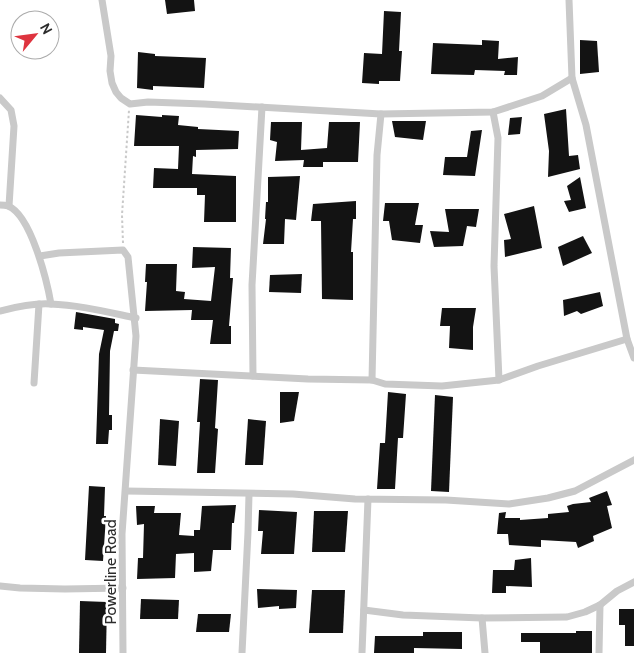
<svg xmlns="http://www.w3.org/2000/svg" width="634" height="653" font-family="Cabin,sans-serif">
  <rect width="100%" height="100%" fill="#fff"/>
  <!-- building -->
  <g fill="#131313">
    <polygon points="165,0 194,0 195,11 167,14"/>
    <polygon points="384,11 401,12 399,51 402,51 400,81 379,81 379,84 362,83 364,53 382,54"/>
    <polygon points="482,40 499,41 498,59 518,57 517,75 504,75 505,71 475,70 474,75 431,74 433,43 482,45"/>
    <polygon points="580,40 597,41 599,72 580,74"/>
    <polygon points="138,52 155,54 155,56 206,58 204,88 153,86 153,90 137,88"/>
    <polygon points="566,109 569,156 578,155 580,169 548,177 549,151 544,114"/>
    <polygon points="136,115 162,117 162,115 179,116 178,125 198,127 198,129 239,131 238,149 196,150 196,157 193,156 192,174 236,176 236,222 204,222 205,195 197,195 197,188 153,188 154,168 178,169 179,146 134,146"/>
    <polygon points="522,117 520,134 508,135 510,118"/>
    <polygon points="392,121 426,121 423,140 395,137"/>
    <polygon points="271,122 302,122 301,150 327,148 329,122 360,122 358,162 323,162 323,167 303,167 304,160 275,161 277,142 270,140"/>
    <polygon points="482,130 475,176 443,175 445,157 467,157 471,131"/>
    <polygon points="300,176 296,220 285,219 284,244 263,244 266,219 265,219 266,202 268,202 268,177"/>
    <polygon points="580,177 586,208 569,212 564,201 571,200 567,186"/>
    <polygon points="356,201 356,219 353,219 351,252 353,252 353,300 322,299 321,221 311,221 313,204"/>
    <polygon points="385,203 419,203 415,225 423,225 420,243 392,240 389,221 383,221"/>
    <polygon points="534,206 542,248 505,257 504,240 511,239 504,214"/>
    <polygon points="445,209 479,209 476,227 467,226 463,246 434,247 430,231 449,232"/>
    <polygon points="583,236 592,253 563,266 558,247"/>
    <polygon points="193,247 231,248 230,278 233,278 229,326 231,326 231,344 210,344 213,320 191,320 192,310 145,311 147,282 145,282 146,264 177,264 176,291 185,292 184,299 211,301 215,267 192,268"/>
    <polygon points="302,274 301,293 269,292 270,275"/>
    <polygon points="600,292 603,306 581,314 577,311 564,316 563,300"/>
    <polygon points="442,308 476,308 473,327 473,350 449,348 450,326 440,326"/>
    <polygon points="76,312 115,319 115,323 119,324 118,331 114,331 110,351 109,415 112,415 112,430 109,430 108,444 96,444 99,354 104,330 83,327 83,330 74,329"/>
    <polygon points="200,379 218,380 215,428 218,429 215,473 197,473 200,422 197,422"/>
    <polygon points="280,392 299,392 294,421 280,423"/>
    <polygon points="388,392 406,394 403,438 398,438 395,489 377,489 380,443 385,443"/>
    <polygon points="435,395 453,397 449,492 431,491"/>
    <polygon points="160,419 179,421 176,466 158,465"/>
    <polygon points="248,419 266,421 263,465 245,465"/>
    <polygon points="89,486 105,487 104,516 106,516 103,561 85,560"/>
    <polygon points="607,491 612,505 607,506 612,528 593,536 594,541 578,548 576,542 541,540 541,547 509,545 508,534 497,534 499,513 506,512 505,518 520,518 520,520 548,518 548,514 569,512 567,506 573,504 591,502 589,498"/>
    <polygon points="236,505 234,523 232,523 231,550 213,550 211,571 194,572 194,553 176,554 175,578 137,579 138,558 143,558 144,524 137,525 136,506 155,506 154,513 181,513 179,535 194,536 194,530 200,530 202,506"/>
    <polygon points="259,510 297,512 294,554 261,554 263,531 258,531"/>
    <polygon points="314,511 348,511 345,552 312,552"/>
    <polygon points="531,558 532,587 506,586 506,593 492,593 493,570 514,570 515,560"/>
    <polygon points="257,589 297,590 296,608 279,609 279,606 258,608"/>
    <polygon points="312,590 345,590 343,633 309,633"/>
    <polygon points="141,599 179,600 178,619 140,619"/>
    <polygon points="80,601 107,602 106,653 79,653"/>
    <polygon points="619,609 634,609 634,646 625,646 625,625 619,625"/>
    <polygon points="198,614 231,614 229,632 196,632"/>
    <polygon points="576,631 592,631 592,653 540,653 540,642 521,642 521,633 576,633"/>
    <polygon points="423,632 462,632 462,649 414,648 414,653 374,653 375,636 423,636"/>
  </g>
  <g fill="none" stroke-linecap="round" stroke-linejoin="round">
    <!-- path -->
    <polyline stroke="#c9c9c9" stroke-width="2" stroke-dasharray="2.5 2.5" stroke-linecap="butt" points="123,243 122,215 129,110"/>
    <!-- minor -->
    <g stroke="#c9c9c9" stroke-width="7">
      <polyline points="102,0 111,56 110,71 112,83 116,92 121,98 130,104 148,102 204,104 381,114 493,112 542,96 572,78"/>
      <polyline points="569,0 572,78 586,125 627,339"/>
      <polyline points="0,98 11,110 14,126 9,206"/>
      <polyline points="493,112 498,138 494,266 499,380"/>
      <path d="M0 205C3 205 5 205 8 206 31 215 47 281 51 304"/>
      <polyline points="40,256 59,253 123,250 128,257 136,336 122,534 123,653"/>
      <path d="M0 311C16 307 34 303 50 304 79 305 107 312 136 318"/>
      <polyline points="133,370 308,379 372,380 385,384 442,386 499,380 538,366 627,339 634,358"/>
      <polyline points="253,376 252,285 262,107"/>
      <polyline points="372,380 377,155 381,114"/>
      <polyline points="34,383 39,304"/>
      <polyline points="126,491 293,494 355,499 446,500 509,504 548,498 575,491 634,460"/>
      <polyline points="0,586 20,588 65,589 123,588"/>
      <polyline points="364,610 403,615 482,618 567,617 585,612 600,605 617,591 634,582"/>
      <polyline points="482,618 485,653"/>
      <polyline points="242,653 248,532 249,494"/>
      <polyline points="362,653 368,499"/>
      <polyline points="599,653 600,605"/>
    </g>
  </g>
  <g text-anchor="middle" stroke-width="5" stroke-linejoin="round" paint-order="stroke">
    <!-- street labels -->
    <g font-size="16" fill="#2c2c2c" stroke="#fff">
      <text transform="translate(110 572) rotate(-90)" y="6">Powerline Road</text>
    </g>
  </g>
  <!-- north arrow -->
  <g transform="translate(35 35) rotate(61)"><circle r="24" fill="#ffffff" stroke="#ababab"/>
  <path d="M0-4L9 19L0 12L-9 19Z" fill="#de343f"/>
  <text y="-8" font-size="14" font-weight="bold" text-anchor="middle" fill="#2c2c2c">N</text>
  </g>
</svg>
